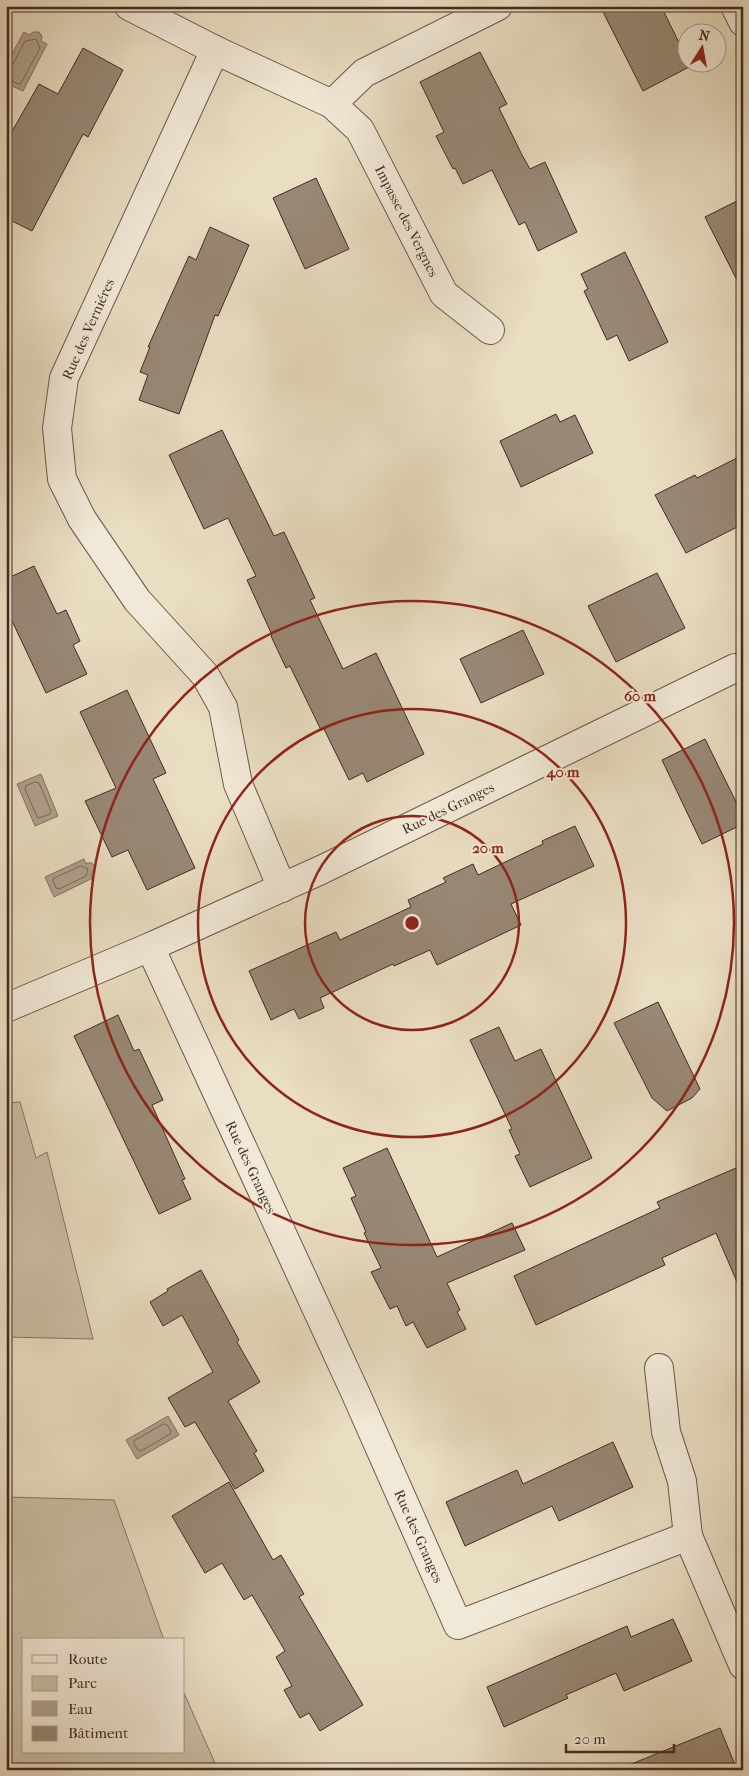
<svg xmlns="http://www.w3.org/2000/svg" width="749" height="1776" font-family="'IM FELL French Canon',serif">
  <rect width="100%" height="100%" fill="#e9ddc2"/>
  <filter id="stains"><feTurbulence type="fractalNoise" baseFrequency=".004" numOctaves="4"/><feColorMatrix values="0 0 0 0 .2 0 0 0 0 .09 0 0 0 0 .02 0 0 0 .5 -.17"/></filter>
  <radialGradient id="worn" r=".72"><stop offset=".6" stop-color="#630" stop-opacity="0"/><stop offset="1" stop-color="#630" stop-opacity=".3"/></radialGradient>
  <!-- green -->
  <g fill="#ccbfa7" stroke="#867565">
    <polygon points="20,1102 36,1158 47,1152 93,1339 6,1337 6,1103"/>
    <polygon points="6,1497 114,1500 164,1640 24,1640 24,1752 184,1752 184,1693 218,1770 6,1770"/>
  </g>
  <!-- water -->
  <g fill="#b0a08c" stroke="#837162">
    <polygon points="24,32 29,35 33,32 39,32 42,36 41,41 47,44 23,91 6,83 6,65"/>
    <polygon points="41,774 58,816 35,826 17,784"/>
    <polygon points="84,859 85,863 92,863 95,868 91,875 93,878 54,897 45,877"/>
    <polygon points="168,1416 179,1435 137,1459 126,1440"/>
  </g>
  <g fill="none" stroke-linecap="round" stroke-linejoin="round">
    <!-- shore -->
    <g stroke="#786658" stroke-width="1">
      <polyline points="6,66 13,64 25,41 36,39 40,48 21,83 19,84 6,79"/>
      <polygon points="36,782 39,783 51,811 50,814 39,818 37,817 25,789 26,786"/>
      <polygon points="81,866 88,869 86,876 59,889 56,888 53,881 53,879"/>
      <polygon points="164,1424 167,1425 171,1431 170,1434 141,1451 138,1450 134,1444 134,1441"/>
    </g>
  </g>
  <!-- building -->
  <g fill="#988876" stroke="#402b23">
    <polygon points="600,6 661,6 686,57 686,62 689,62 691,66 643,91"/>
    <polygon points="83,48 123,70 88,137 83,134 32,231 6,218 6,142 39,84 58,94"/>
    <polygon points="480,52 507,104 499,108 522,155 530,169 545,162 577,232 538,251 525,222 519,225 492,170 463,184 455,168 453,169 436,136 444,132 420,82"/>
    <polygon points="316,178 349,249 305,269 273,198"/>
    <polygon points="743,198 743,292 705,217"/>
    <polygon points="210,227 249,245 218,316 215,315 179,414 139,400 148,375 140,372 150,347 148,347 189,256 196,260"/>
    <polygon points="625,252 668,342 629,361 617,335 607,340 584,291 588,289 581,274"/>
    <polygon points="556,414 560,422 575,415 593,453 521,487 500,441"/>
    <polygon points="222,430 274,536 284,532 315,598 310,600 343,669 376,653 424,754 367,782 363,773 349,780 324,729 321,730 290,666 286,668 271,636 272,635 247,580 256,576 228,518 204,529 169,455"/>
    <polygon points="743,455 743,524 686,553 655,495 695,475 697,478"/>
    <polygon points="34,566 57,614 66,610 80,641 73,645 87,674 46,693 6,608 6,579"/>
    <polygon points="657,573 685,628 616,662 588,606"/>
    <polygon points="523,630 544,674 481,703 460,659"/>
    <polygon points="127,690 166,773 153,779 195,868 147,890 128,850 112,857 85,801 116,788 80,712"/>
    <polygon points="705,739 743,816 743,824 702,844 662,760"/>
    <polygon points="575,826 594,866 511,904 521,925 437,965 430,950 394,966 393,964 320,998 324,1008 299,1019 294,1009 271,1020 249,971 336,932 340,940 411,907 408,900 446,882 443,878 473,864 478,875 543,844 542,841"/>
    <polygon points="658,1002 700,1089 692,1098 667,1111 652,1098 614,1023"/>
    <polygon points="118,1015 134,1051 139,1049 163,1100 152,1105 185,1179 182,1180 191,1199 159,1214 74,1036"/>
    <polygon points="499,1027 515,1061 541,1049 592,1158 530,1187 515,1156 520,1154 509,1130 512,1129 470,1040"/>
    <polygon points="387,1148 437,1257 512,1223 525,1250 447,1283 460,1310 457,1312 466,1329 427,1348 413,1322 406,1326 397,1306 390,1309 371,1272 381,1268 364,1233 366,1232 351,1198 356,1196 343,1168"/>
    <polygon points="743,1165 743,1296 716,1233 662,1258 665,1265 536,1325 514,1276 660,1208 657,1202"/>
    <polygon points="201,1270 239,1340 237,1342 260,1382 228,1401 257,1451 254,1453 264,1471 235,1489 195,1422 185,1427 168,1398 213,1372 182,1315 163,1326 150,1302 168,1291 167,1289"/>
    <polygon points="613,1442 633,1487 559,1521 552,1506 465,1546 446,1502 517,1470 523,1484"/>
    <polygon points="229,1482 273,1560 281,1555 304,1594 299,1597 363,1705 320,1731 309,1713 300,1718 284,1690 292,1686 276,1657 285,1651 252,1595 244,1600 222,1563 205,1573 172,1516"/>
    <polygon points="673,1619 692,1661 624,1691 616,1673 566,1695 568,1698 504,1727 487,1687 627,1626 631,1637"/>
    <polygon points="720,1728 737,1770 620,1770 619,1769"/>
  </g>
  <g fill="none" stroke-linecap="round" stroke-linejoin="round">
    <!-- minor casing -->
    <g stroke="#6a584b" stroke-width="30">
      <g id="minor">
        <polyline points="129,6 215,50"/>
        <polyline points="735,6 743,22"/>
        <polyline points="332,104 360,130 444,294 490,330"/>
        <polyline points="282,888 238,784 223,707 205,675 137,600 82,519 62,479 57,428 64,378 215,50 332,104 364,73 498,6"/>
        <polyline points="6,1008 150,947"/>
        <polyline points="659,1368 666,1432 682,1481 688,1536 743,1665"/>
        <polyline points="688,1536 458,1625 355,1392 150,947 321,870 735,668"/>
      </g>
    </g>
    <!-- minor -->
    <use href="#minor" stroke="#f1e9d7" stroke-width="28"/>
  </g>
  <!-- distance rings -->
  <g fill="none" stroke="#8f2418" stroke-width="2.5">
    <circle cx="412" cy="923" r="107"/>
    <circle cx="412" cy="923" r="214"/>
    <circle cx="412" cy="923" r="322"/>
  </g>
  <g text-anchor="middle" stroke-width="4" stroke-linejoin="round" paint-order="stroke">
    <!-- street labels -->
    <g font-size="14" fill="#402b23" stroke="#f1e9d7">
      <text transform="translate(407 221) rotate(63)" y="5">Impasse des Vergnes</text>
      <text transform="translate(88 329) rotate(-66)" y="5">Rue des Verniéres</text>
      <text transform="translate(448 808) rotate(-26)" y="5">Rue des Granges</text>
      <text transform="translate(251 1167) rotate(65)" y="5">Rue des Granges</text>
      <text transform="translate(419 1536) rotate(66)" y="5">Rue des Granges</text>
    </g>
  </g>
  <circle cx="412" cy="923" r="8" fill="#8f2418" stroke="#f1e9d7" stroke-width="2.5"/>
  <g font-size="15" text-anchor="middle" font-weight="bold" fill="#8f2418" stroke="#f1e9d7" stroke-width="4" stroke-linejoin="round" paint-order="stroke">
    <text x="640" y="701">60 m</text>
    <text x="563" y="777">40 m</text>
    <text x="488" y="853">20 m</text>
  </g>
  <!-- margin -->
  <rect width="749" height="1776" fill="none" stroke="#e9ddc2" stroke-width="25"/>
  <rect x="8" y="8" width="734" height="1761" fill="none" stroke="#402b23" stroke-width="2.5"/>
  <rect x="12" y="12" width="724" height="1751" fill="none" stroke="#402b23"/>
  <!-- legend -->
  <rect x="22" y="1638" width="162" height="115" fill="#f1e9d7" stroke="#aa9d8f"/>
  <rect x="32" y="1655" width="25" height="8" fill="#f1e9d7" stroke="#aa9d8f"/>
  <text x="68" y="1664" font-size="15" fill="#402b23">Route</text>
  <rect x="32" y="1676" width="25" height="15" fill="#ccbfa7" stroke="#aa9d8f"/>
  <text x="68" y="1688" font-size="15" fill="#402b23">Parc</text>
  <rect x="32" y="1701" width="25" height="15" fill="#b0a08c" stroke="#aa9d8f"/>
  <text x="68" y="1714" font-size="15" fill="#402b23">Eau</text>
  <rect x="32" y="1726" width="25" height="15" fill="#988876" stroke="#aa9d8f"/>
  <text x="68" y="1738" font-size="15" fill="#402b23">Bâtiment</text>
  <!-- north arrow -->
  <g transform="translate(702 48) rotate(11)"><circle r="24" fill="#f1e9d7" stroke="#aa9d8f"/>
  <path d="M0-4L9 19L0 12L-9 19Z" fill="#8f2418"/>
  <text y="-8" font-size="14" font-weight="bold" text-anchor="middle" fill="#402b23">N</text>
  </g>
  <!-- scale -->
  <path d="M566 1744v8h108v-8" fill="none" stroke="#402b23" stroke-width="2.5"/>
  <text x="574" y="1744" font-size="15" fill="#402b23" stroke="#f1e9d7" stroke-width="4" paint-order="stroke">20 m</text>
  <rect width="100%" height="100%" filter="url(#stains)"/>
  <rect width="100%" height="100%" fill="url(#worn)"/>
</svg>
